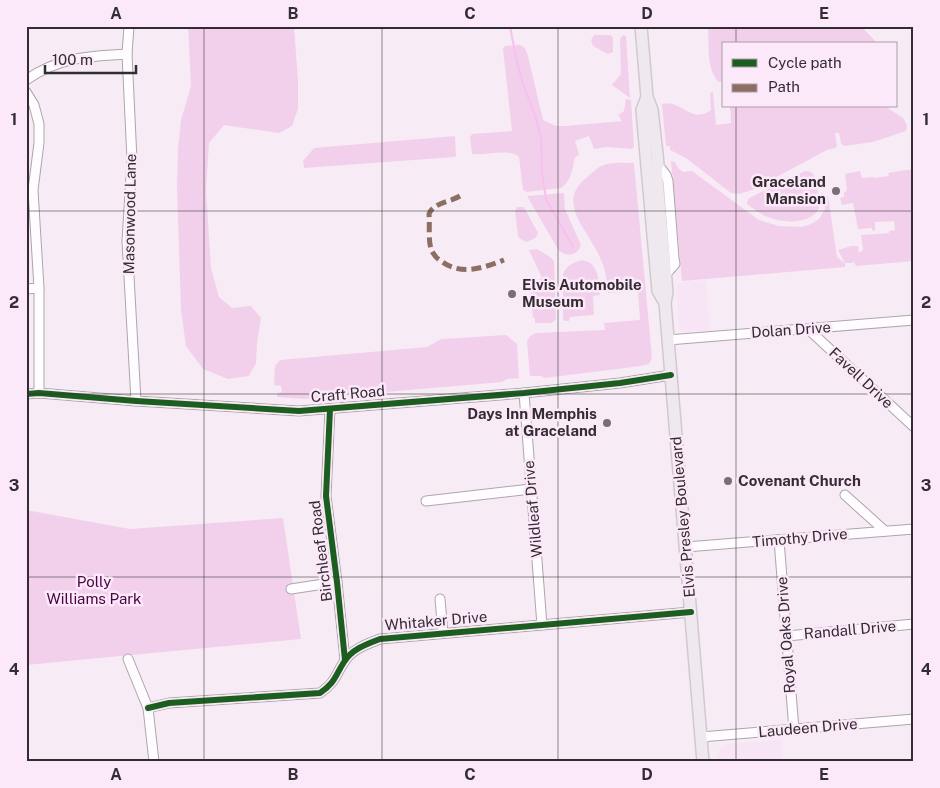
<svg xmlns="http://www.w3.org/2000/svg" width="940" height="788" font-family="'Public Sans',sans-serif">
  <rect width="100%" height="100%" fill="#f7ecf5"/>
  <!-- built -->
  <g fill="#f7e4f4">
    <polygon points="706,280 710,330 682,332 679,330 677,283"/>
    <polygon points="781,740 783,762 716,762 719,750 728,744"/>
  </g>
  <!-- green -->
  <g fill="#f2d0ec">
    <polygon points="188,26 294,26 298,81 298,109 292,126 279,133 224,125 209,143 206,191 211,268 219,297 232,308 251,306 261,318 257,343 256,363 249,376 228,379 203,369 186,346 181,310 177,187 178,149 181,120 191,86"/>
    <path d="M708 26H861L878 44H724V81L719 82C706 71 709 42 708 26Z"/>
    <polygon points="594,35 610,35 613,37 613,52 608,54 593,46 591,40"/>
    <polygon points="623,35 626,36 630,98 612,85 621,74 620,39"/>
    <path d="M520 45 525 48 528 56 543 120 556 126H565L622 121 618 115 624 111 626 99 631 100 634 146 632 149 606 147 594 149 589 136 575 141 579 154 574 159C574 168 569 184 561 188L527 192 523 190 519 157C509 148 485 156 472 154L470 137 472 134 512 131 503 49 505 46Z"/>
    <path d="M713 92 716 125 731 123 730 106H885L903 118 907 125 906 131 873 142 844 146 841 143 839 133H835L837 146 836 148 827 150 752 190 739 194 731 193 686 158 670 150V146H666L662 104C682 99 690 125 711 110L710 93Z"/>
    <polygon points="455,136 456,156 455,157 304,168 303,161 314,148"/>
    <polygon points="671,161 675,162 678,168 683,172 692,171 759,220 779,226 802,227 811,224 819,219 825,209 825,197 828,196 837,257 845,263 838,250 851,246 858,246 859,253 863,250 861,235 889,233 889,231 895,230 894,221 875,222 875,230 872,231 872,228 858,229 853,203 842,205 840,198 844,197 844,192 847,191 845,174 860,171 862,178 874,177 875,178 889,176 888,173 913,169 914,163 914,261 856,266 854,262 852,263 845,263 845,267 682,281"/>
    <path d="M634 163 652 358 649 364 641 366 545 378 541 376H530L527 342 530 336 536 333 605 330 604 323 640 320 638 291 608 293C607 282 606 271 601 260 591 233 555 204 585 179 591 174 597 167 604 165 613 162 625 163 634 163Z"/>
    <path d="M805 171C808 171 809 171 812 173 817 178 821 205 818 210 810 224 783 223 771 218 763 216 753 209 747 204L748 199 753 196Z"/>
    <path d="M564 193 565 209 581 245C577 256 568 257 559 251L527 196Z"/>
    <path d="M517 207H524L538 233C536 239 532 240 526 242L519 238 518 235 515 211Z"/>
    <polygon points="537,249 550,257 554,261 556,319 552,323 535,323 535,318 533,318 530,284 542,278 529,250"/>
    <path d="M582 260 589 262C599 269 599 283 600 295L593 296 594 315 570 317 569 321H565L563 319V274C567 265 572 263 582 260Z"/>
    <polygon points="506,335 517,344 519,378 507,379 502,382 305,399 277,397 277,393 282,392 281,386 274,385 275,366 280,360 427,347 441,339"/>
    <polygon points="26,510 130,529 283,518 301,639 26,665"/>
  </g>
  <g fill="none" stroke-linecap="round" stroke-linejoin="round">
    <!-- stream -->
    <polyline stroke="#f8c0f0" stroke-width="2" points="510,26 516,58 524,87 534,112 541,137 542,172 546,199 573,247"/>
    <!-- minor casing -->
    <g stroke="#ada6ac" stroke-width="11">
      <g id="minor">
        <polyline points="129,26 127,54 132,160 127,241 136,401"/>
        <path d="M26 80C59 57 89 56 127 54"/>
        <polyline points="26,92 34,105 39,124 39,143 33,190 39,288 39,393"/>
        <polyline points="658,165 666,175 668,181 674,258 675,264 665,275"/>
        <polyline points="26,289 39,288"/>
        <polyline points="808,329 914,427"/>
        <polyline points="668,340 914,320"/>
        <polyline points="524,393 542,625"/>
        <polyline points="26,394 39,393 136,401 299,411 524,393 620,383 671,375"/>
        <polyline points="330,409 326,496 337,582 345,660"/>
        <polyline points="845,495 885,531"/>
        <polyline points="426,501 531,489"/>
        <polyline points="779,540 794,730"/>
        <polyline points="686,547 914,529"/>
        <polyline points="291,589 337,582"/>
        <polyline points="440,599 443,633"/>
        <polyline points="787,636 914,624"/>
        <polyline points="128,659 148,708 154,762"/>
        <path d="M148 708 169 703 320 693C335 683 335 676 344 662 352 649 367 644 380 639L691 612"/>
        <polyline points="701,737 914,719"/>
      </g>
    </g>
    <!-- major casing -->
    <g stroke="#cfcace" stroke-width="14">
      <g id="major">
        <polyline points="641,26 647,97 652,110 657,154 658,165 656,168 667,292 665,303 703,762"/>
        <polyline points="647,97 642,110 658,291 665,303"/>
      </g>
    </g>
    <!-- minor -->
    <use href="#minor" stroke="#fefcfe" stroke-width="9"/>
    <!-- major -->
    <use href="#major" stroke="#f0e8ef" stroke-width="11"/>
    <!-- quiet -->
    <path stroke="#8d6e63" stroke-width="5" stroke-dasharray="10 5" stroke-linecap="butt" d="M460 196C450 202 433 203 429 214 430 225 428 239 431 249 433 254 437 259 441 261 461 276 483 268 504 260"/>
    <!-- cycleway casing -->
    <g stroke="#fbe8f8" stroke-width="9">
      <g id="cycleway">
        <polyline points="26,394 39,393 136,401 299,411 524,393 620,383 671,375"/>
        <polyline points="330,409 326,496 337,582 345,660"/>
        <path d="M148 708 169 703 320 693C335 683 335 676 344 662 352 649 367 644 380 639L691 612"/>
      </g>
    </g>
    <!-- cycleway -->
    <use href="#cycleway" stroke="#1b5e20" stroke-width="6"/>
  </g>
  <!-- grid -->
  <path fill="none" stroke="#332c32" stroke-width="1" stroke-opacity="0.55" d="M204 26V762M382 26V762M558 26V762M736 26V44M736 106V762M26 211H914M26 394H914M26 577H914"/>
  <!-- markers -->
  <g fill="#786f76" stroke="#fbe8f8" stroke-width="2">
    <circle cx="836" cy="191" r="5"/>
    <circle cx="512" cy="294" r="5"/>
    <circle cx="607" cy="423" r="5"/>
    <circle cx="728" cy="481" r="5"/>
  </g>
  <g text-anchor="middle" stroke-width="5" stroke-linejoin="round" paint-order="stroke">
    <!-- poi labels -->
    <g font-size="15" font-weight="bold" fill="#332c32" stroke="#fbe8f8" text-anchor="end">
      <text x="826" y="187">Graceland<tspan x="826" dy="17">Mansion</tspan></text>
      <text x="522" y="290" text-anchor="start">Elvis Automobile<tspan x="522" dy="17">Museum</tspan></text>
      <text x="597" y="419">Days Inn Memphis<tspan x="597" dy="17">at Graceland</tspan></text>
      <text x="738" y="486" text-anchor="start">Covenant Church</text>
    </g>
    <!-- street labels -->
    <g font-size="15" fill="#332c32" stroke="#fbe8f8">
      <text transform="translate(130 214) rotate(-89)" y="5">Masonwood Lane</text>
      <text transform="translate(791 330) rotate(-4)" y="5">Dolan Drive</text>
      <text transform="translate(861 378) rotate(43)" y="5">Favell Drive</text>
      <text transform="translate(348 394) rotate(-5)" y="5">Craft Road</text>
      <text transform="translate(533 509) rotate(-95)" y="5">Wildleaf Drive</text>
      <text transform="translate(683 517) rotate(-95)" y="5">Elvis Presley Boulevard</text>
      <text transform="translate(800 538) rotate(-5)" y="5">Timothy Drive</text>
      <text transform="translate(321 551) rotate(-97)" y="5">Birchleaf Road</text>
      <text transform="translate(436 621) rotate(-5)" y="5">Whitaker Drive</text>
      <text transform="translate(850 630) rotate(-5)" y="5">Randall Drive</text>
      <text transform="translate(786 635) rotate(-94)" y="5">Royal Oaks Drive</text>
      <text transform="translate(808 728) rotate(-5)" y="5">Laudeen Drive</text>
    </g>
    <!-- park labels -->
    <g font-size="15" fill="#480543" stroke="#fbe8f8">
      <text x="94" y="587">Polly<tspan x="94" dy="17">Williams Park</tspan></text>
    </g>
  </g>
  <!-- border -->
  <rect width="940" height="788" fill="none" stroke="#fbe8f8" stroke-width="55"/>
  <!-- legend -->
  <rect x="722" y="42" width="175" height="65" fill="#fbe8f8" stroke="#ab9da9"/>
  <rect x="732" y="59" width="25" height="8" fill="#1b5e20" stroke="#ab9da9"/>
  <text x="768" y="68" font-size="15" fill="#332c32">Cycle path</text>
  <rect x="732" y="84" width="25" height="8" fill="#8d6e63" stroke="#ab9da9"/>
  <text x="768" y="92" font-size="15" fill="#332c32">Path</text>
  <!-- scale -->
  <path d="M45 65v8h91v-8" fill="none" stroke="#332c32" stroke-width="2.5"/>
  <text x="52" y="65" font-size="15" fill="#332c32" stroke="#fbe8f8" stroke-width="4" paint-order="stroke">100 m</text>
  <rect x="28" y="28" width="884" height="732" fill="none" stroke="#332c32" stroke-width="2"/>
  <g font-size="16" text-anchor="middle" font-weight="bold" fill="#332c32">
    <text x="116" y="19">A</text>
    <text x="293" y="19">B</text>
    <text x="470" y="19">C</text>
    <text x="647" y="19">D</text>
    <text x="824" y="19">E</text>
    <text x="14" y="125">1</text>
    <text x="926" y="125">1</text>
    <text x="14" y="308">2</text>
    <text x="926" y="308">2</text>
    <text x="14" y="491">3</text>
    <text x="926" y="491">3</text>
    <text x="14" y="675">4</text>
    <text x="926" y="675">4</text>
    <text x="116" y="780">A</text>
    <text x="293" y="780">B</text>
    <text x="470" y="780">C</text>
    <text x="647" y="780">D</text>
    <text x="824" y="780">E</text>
  </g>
</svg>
